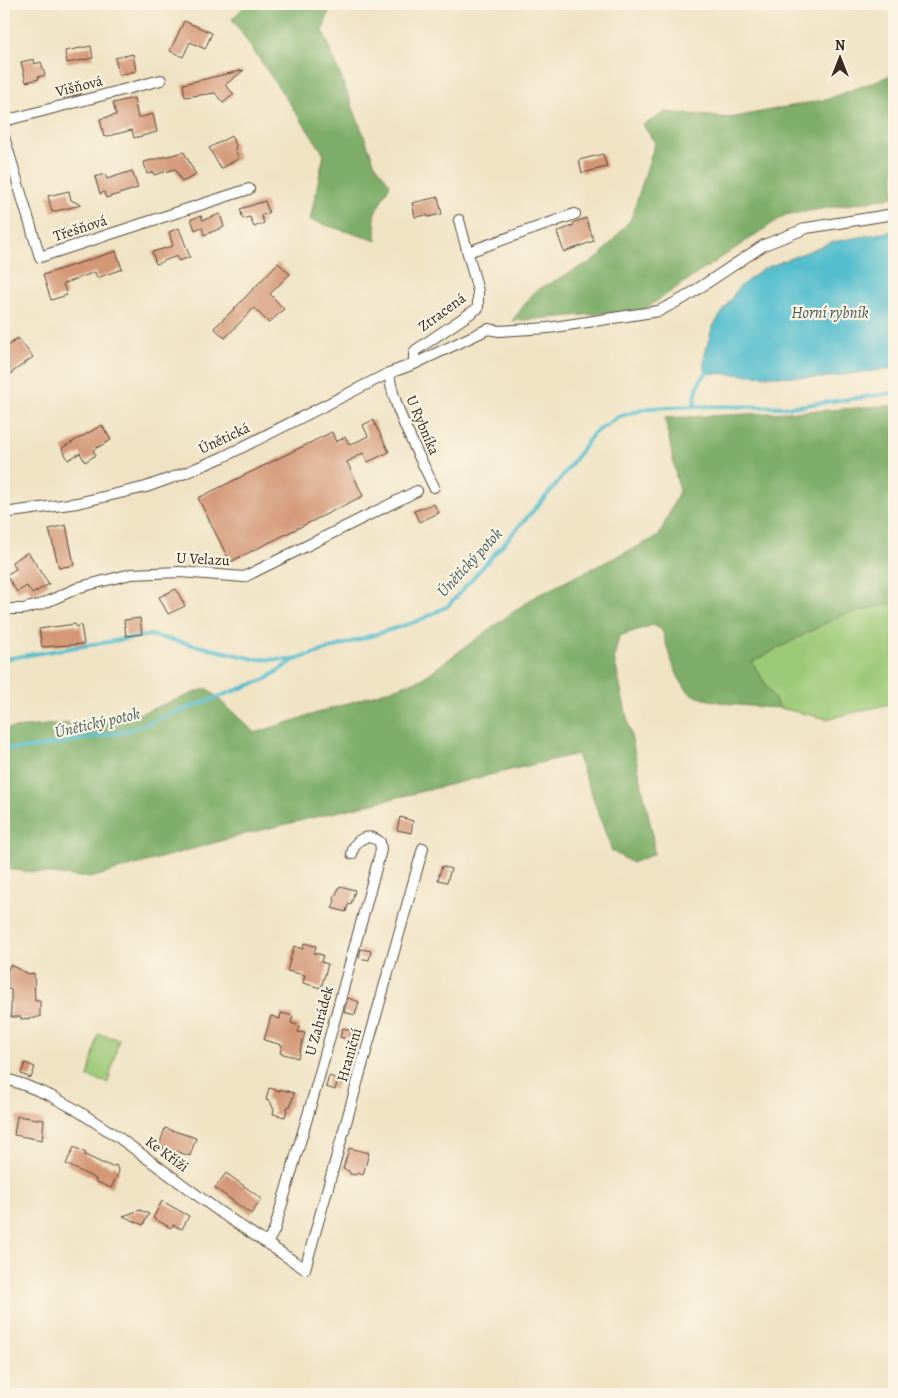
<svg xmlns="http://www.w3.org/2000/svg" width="898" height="1398" font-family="Alegreya,serif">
  <rect width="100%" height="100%" fill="#fcf5e5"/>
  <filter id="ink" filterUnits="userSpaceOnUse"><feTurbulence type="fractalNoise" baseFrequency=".02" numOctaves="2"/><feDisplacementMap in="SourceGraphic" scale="10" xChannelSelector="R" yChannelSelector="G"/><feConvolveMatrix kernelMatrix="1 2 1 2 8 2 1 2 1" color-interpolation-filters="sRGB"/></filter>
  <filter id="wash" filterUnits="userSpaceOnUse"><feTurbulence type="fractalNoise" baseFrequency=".0096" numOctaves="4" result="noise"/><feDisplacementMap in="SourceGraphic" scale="20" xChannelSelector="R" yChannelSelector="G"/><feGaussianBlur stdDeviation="1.12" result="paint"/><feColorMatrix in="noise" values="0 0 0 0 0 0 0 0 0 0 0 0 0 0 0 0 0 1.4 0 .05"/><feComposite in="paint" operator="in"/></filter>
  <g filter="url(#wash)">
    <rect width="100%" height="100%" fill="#f0e3c4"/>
    <!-- green -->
    <g fill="#9cc977" stroke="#6c7a4a">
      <polygon points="894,603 894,703 827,719 780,708 752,662 841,615"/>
      <polygon points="98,1034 119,1039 108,1083 88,1077"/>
    </g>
    <!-- forest -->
    <g fill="#7dad68" stroke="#5c6c43">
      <polygon points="247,4 331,4 323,31 375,164 390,184 374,215 377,241 310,220 324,154 232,19"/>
      <polygon points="894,71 894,197 785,215 643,310 512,321 535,291 598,258 631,219 655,143 643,125 666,112 730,118 828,99 889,76"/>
      <path d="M894 405V603L841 615 752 662 780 708C760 707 701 704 688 691 674 676 668 649 662 630L653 625 619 636 614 658 652 831 654 854 632 863 612 851 577 754 245 834 90 878 4 869V729L131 717 207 688 255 733 420 680 534 597 659 536 679 491 665 418 830 410Z"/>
    </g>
    <!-- water -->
    <polygon fill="#52bdcd" stroke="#467476" points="894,231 894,368 821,378 706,373 704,365 705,354 712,328 739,287 763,269 832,242"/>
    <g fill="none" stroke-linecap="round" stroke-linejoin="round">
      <!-- stream -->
      <g stroke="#52bdcd" stroke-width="4">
        <path d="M694 406C696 393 697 378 710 371"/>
        <polyline points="4,659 150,635 255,659 294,660"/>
        <polyline points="4,749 32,748 127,731 266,679 294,660 418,621 448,606 555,486 594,433 620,416 650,408 694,406 790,407 894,393"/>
      </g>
    </g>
    <g id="blocks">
      <!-- building -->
      <g fill="#d39676">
        <polygon points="184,21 212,33 205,49 190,42 183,57 170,51"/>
        <polygon points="91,46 93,58 67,63 65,51"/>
        <polygon points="133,54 136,71 119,75 115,58"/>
        <polygon points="34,59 35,64 41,62 45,75 38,77 39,79 26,82 21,62"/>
        <polygon points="244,70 225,85 234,94 223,103 215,93 185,97 183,84"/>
        <polygon points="79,83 81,94 63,98 61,88"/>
        <polygon points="134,98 138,118 153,114 157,132 134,138 132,130 104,137 100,119 116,115 113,103"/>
        <polygon points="231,136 236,145 235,150 239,158 221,169 209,148"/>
        <polygon points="184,152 196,175 182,182 175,169 154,175 153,172 147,174 144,162"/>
        <polygon points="603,154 607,167 582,173 579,160"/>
        <polygon points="132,171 138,188 106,198 104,192 100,194 95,177 105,174 107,179"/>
        <polygon points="69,191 71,200 81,205 52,212 48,196"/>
        <polygon points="438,197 442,214 428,217 427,215 415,217 412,203"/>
        <polygon points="265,201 269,213 261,215 264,223 254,227 250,217 243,219 240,209"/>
        <polygon points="220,214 224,227 204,235 202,227 195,230 191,219 201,216 203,220"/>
        <polygon points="586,218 594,241 564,252 557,232 574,225 573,223"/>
        <polygon points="179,228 190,257 179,261 177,256 156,264 152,252 173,246 169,232"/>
        <polygon points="116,251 122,269 97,278 95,272 63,284 67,295 51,300 43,275"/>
        <polygon points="278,263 290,274 270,294 284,309 269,323 254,308 225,338 214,328 236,307"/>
        <polygon points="18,338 33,357 10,374 8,371 4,374 4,349"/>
        <polygon points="373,420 389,452 368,462 363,453 347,462 363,496 230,562 198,498 332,432 336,442 345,437 350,445 368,436 363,425"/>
        <polygon points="102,425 111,440 93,450 96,455 85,462 80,453 68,460 62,448"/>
        <polygon points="434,504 439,513 419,522 414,511"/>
        <polygon points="66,525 74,565 59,568 49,529"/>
        <polygon points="28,552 49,584 32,594 27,586 17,592 6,575 16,569 12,562"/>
        <polygon points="176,589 185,606 168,614 159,597"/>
        <polygon points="140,618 142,634 126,636 124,620"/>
        <polygon points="75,624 76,627 81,625 84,644 42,647 39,629"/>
        <polygon points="400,817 413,821 411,833 397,830"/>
        <polygon points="442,866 451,869 447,882 438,880"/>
        <polygon points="340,886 355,890 351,904 348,905 346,912 332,908 335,901 334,898"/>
        <polygon points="304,943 316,946 314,953 323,955 321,962 328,964 321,988 303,983 305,975 287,971 294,946 303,949"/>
        <polygon points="361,949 371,951 369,960 359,958"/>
        <polygon points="10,965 29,974 34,973 35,1001 40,1001 40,1017 36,1017 36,1018 21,1019 21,1017 11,1017 11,990 4,987 4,978"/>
        <polygon points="348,998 359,1002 355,1015 344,1012"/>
        <polygon points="281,1013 293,1016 291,1023 300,1026 298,1032 305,1033 298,1058 280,1053 282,1045 264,1040 271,1016 280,1019"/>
        <polygon points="343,1028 352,1031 349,1040 340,1037"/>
        <polygon points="25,1063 35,1067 31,1078 21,1074"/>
        <polygon points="329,1076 338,1079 335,1090 326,1087"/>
        <polygon points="269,1088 280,1091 280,1089 294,1093 290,1107 288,1106 285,1117 273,1114 274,1110 270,1101 266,1100"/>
        <polygon points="17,1116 44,1120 42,1140 14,1135"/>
        <polygon points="165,1128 196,1138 190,1156 159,1146"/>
        <polygon points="74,1147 86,1153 85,1155 104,1164 104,1163 112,1167 116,1165 119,1172 111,1188 95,1181 96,1179 66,1164"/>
        <polygon points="349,1148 369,1153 363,1175 358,1173 355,1175 350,1174 349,1171 343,1169"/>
        <polygon points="226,1173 262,1199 251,1214 215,1188"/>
        <polygon points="162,1201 189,1216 182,1229 173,1225 171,1228 153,1218"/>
        <polygon points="140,1210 149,1214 143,1225 123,1216"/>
      </g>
    </g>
  </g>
  <g filter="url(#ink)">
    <use href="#blocks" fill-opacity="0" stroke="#564637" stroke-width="1"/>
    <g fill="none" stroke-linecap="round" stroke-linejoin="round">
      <!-- street casing -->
      <g stroke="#564637" stroke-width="12">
        <g id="street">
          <polyline points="4,121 161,80"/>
          <polyline points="4,137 40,257 249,189"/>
          <polyline points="468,252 575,214"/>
          <polyline points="414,364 414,353 416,350 478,308 478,291 459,220"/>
          <path d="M389 373C393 409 419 455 434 487"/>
          <polyline points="4,513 77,503 146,487 185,473 223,457 389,373 414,364 488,329 499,331 548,328 659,311 684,298 764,245 807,228 894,214"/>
          <polyline points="4,609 23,609 42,604 80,587 131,574 180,572 244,577 417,491"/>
          <polyline points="4,1078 27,1086 51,1096 75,1109 118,1137 220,1212 305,1269 423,848"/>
          <path d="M267 1243 274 1231 317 1084 381 850 380 842C368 832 354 839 352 854"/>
        </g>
      </g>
      <!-- street -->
      <use href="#street" stroke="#fff" stroke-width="10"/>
    </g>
  </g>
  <g text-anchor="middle" stroke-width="4.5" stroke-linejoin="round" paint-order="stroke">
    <!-- street labels -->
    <g font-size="15" fill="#3b2a1e" stroke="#fcf5e5">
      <text transform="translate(79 86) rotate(-14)" y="5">Višňová</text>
      <text transform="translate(80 228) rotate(-18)" y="5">Třešňová</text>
      <text transform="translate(442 312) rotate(-36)" y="5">Ztracená</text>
      <text transform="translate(423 425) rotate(67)" y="5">U Rybníka</text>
      <text transform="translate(224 438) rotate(-25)" y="5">Únětická</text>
      <text transform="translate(203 559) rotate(3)" y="5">U Velazu</text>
      <text transform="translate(319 1021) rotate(-75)" y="5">U Zahrádek</text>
      <text transform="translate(349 1055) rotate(-74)" y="5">Hraniční</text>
      <text transform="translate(167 1154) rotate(36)" y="5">Ke Kříži</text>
    </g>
    <!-- water labels -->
    <g font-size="16" font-style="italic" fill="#435d5b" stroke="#fcf5e5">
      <text x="830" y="318">Horní rybník</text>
      <text transform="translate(469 562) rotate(-47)" y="6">Únětický potok</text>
      <text transform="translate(97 722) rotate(-13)" y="6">Únětický potok</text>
    </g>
  </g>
  <!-- margin -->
  <rect width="898" height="1398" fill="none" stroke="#fcf5e5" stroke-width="20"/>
  <!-- north arrow -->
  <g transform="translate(840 58)" stroke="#fcf5e5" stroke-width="4" paint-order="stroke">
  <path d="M0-4L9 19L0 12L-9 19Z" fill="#3b2a1e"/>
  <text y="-8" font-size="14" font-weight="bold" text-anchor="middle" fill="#3b2a1e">N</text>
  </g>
</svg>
